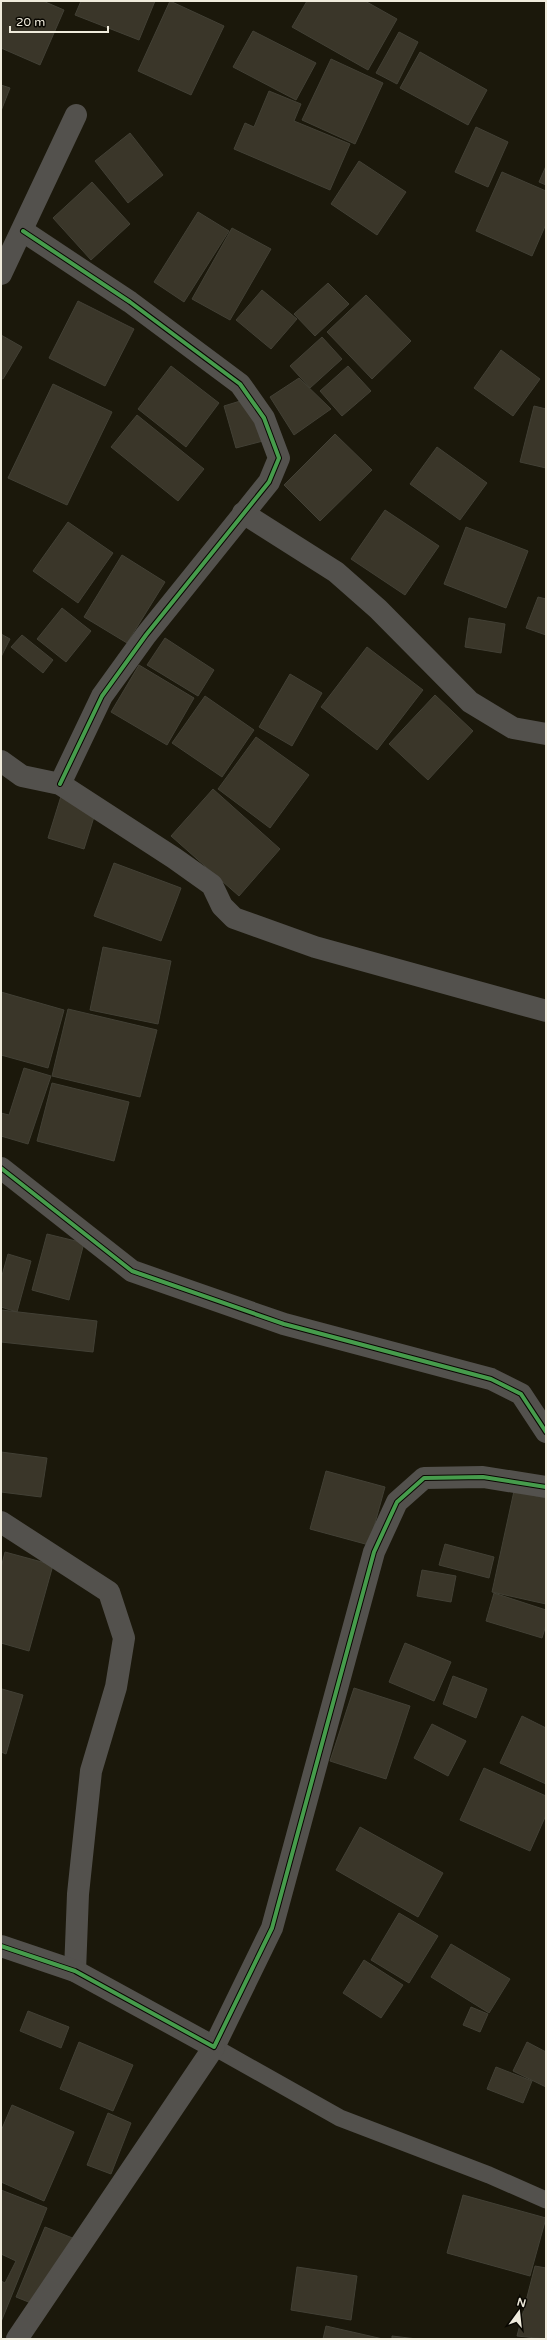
<svg xmlns="http://www.w3.org/2000/svg" width="547" height="2340" font-family="'Varela Round',sans-serif">
  <rect width="100%" height="100%" fill="#1b180b"/>
  <!-- building -->
  <g fill="#3a3629" stroke="#424035">
    <polygon points="1,1 43,1 64,10 40,65 1,48"/>
    <polygon points="81,1 155,1 139,40 75,15"/>
    <polygon points="170,1 224,26 191,95 138,71"/>
    <polygon points="307,1 365,1 397,19 368,70 292,27"/>
    <polygon points="253,31 316,63 296,100 233,67"/>
    <polygon points="399,32 418,42 397,84 376,73"/>
    <polygon points="420,52 487,90 468,125 400,88"/>
    <polygon points="331,59 383,83 355,144 302,120"/>
    <polygon points="1,85 10,88 1,111"/>
    <polygon points="269,91 301,104 294,121 350,144 330,190 234,149 245,123 254,127"/>
    <polygon points="476,127 508,142 488,187 455,172"/>
    <polygon points="130,133 163,175 128,203 95,161"/>
    <polygon points="359,161 406,192 377,235 331,204"/>
    <polygon points="546,166 546,185 539,182"/>
    <polygon points="502,172 546,191 546,224 532,256 476,231"/>
    <polygon points="92,182 130,224 91,260 53,218"/>
    <polygon points="198,212 229,231 184,302 154,282"/>
    <polygon points="232,228 271,249 230,320 192,299"/>
    <polygon points="328,283 349,304 315,336 294,314"/>
    <polygon points="262,290 297,319 271,349 236,320"/>
    <polygon points="366,295 411,341 372,379 327,332"/>
    <polygon points="78,301 134,329 105,386 49,358"/>
    <polygon points="1,335 22,347 3,379 1,378"/>
    <polygon points="322,337 342,359 310,388 290,366"/>
    <polygon points="501,350 540,379 513,416 474,388"/>
    <polygon points="171,366 219,403 186,447 138,409"/>
    <polygon points="348,366 371,391 342,416 320,391"/>
    <polygon points="299,378 331,409 294,435 270,397"/>
    <polygon points="53,384 112,412 67,505 8,478"/>
    <polygon points="250,398 263,441 236,448 224,406"/>
    <polygon points="534,406 546,409 546,468 520,462"/>
    <polygon points="137,415 204,469 178,501 111,447"/>
    <polygon points="335,434 372,470 320,521 284,485"/>
    <polygon points="437,447 487,483 460,520 410,484"/>
    <polygon points="385,510 439,546 405,595 351,559"/>
    <polygon points="68,522 113,553 78,603 33,571"/>
    <polygon points="466,527 528,551 506,608 444,584"/>
    <polygon points="122,555 165,582 127,643 84,617"/>
    <polygon points="538,597 546,599 546,635 526,628"/>
    <polygon points="62,608 91,631 66,662 37,639"/>
    <polygon points="469,618 505,624 501,653 465,647"/>
    <polygon points="1,634 10,639 1,657"/>
    <polygon points="22,635 53,660 43,673 11,647"/>
    <polygon points="165,638 214,670 198,696 147,665"/>
    <polygon points="367,647 423,690 377,750 321,707"/>
    <polygon points="139,665 194,698 167,745 111,712"/>
    <polygon points="290,674 322,693 292,746 259,727"/>
    <polygon points="435,695 473,731 428,780 389,744"/>
    <polygon points="205,696 254,730 222,777 172,743"/>
    <polygon points="256,737 309,775 270,828 218,789"/>
    <polygon points="213,789 280,849 239,896 171,836"/>
    <polygon points="62,793 98,804 84,849 48,838"/>
    <polygon points="114,863 181,888 161,941 94,916"/>
    <polygon points="103,947 171,961 158,1024 90,1010"/>
    <polygon points="1,992 64,1010 48,1068 1,1055"/>
    <polygon points="68,1009 157,1030 140,1097 52,1076"/>
    <polygon points="24,1068 51,1076 28,1144 1,1136 1,1113 9,1115"/>
    <polygon points="52,1083 129,1102 114,1161 37,1141"/>
    <polygon points="47,1234 84,1243 69,1300 32,1290"/>
    <polygon points="8,1254 31,1261 17,1312 1,1307 1,1279"/>
    <polygon points="1,1310 97,1321 93,1352 1,1342"/>
    <polygon points="1,1452 47,1458 41,1497 1,1492"/>
    <polygon points="326,1471 385,1487 369,1545 310,1529"/>
    <polygon points="514,1491 546,1498 546,1604 492,1592"/>
    <polygon points="445,1544 494,1557 489,1578 439,1565"/>
    <polygon points="5,1552 53,1565 29,1651 1,1643 1,1568"/>
    <polygon points="422,1570 456,1576 451,1602 417,1596"/>
    <polygon points="494,1593 546,1610 546,1625 542,1638 486,1621"/>
    <polygon points="405,1643 451,1662 434,1701 389,1682"/>
    <polygon points="453,1676 487,1689 476,1718 443,1704"/>
    <polygon points="354,1688 410,1706 386,1779 330,1761"/>
    <polygon points="2,1689 23,1695 6,1754 1,1752"/>
    <polygon points="522,1716 546,1728 546,1784 500,1763"/>
    <polygon points="432,1724 466,1741 448,1776 414,1758"/>
    <polygon points="484,1768 546,1796 546,1815 530,1851 460,1820"/>
    <polygon points="360,1827 443,1873 418,1917 336,1870"/>
    <polygon points="399,1913 438,1936 409,1983 371,1960"/>
    <polygon points="451,1944 510,1979 489,2013 431,1977"/>
    <polygon points="364,1960 403,1985 381,2018 343,1993"/>
    <polygon points="471,2007 488,2014 480,2032 463,2025"/>
    <polygon points="28,2011 69,2027 61,2048 20,2031"/>
    <polygon points="79,2042 133,2065 113,2111 60,2089"/>
    <polygon points="527,2042 546,2052 546,2087 513,2071"/>
    <polygon points="496,2067 532,2081 523,2103 487,2089"/>
    <polygon points="12,2105 74,2132 44,2201 1,2182 1,2131"/>
    <polygon points="108,2113 131,2123 111,2174 87,2165"/>
    <polygon points="1,2190 47,2208 1,2322 1,2281 5,2283 16,2261 1,2254"/>
    <polygon points="463,2195 546,2218 530,2276 447,2253"/>
    <polygon points="45,2227 75,2239 46,2309 16,2297"/>
    <polygon points="535,2266 546,2268 546,2339 517,2336"/>
    <polygon points="297,2267 357,2276 351,2320 291,2310"/>
    <polygon points="326,2326 383,2339 323,2339"/>
    <polygon points="392,2336 417,2339 392,2339"/>
  </g>
  <g fill="none" stroke-linecap="round" stroke-linejoin="round">
    <!-- lane -->
    <polyline stroke="#53514d" stroke-width="17" points="214,2047 340,2118 489,2175 546,2200"/>
    <!-- street -->
    <g stroke="#53514d" stroke-width="22">
      <polyline points="23,231 130,302 240,384 264,418 279,458 269,482 146,635 102,696 60,784"/>
      <polyline points="1,274 76,115"/>
      <polyline points="243,513 336,572 378,609 470,702 513,728 546,734"/>
      <polyline points="1,761 22,776 60,784 174,858 212,885 222,906 234,918 315,947 546,1011"/>
      <polyline points="1,1168 132,1271 284,1324 491,1379 521,1394 546,1432"/>
      <polyline points="1,1522 109,1592 124,1638 116,1687 91,1771 78,1894 75,1971"/>
      <polyline points="1,1946 75,1971 214,2047 272,1928 374,1552 397,1502 424,1478 483,1477 546,1487"/>
      <polyline points="17,2339 214,2047"/>
    </g>
    <!-- cycleway casing -->
    <g stroke="#090701" stroke-width="6">
      <g id="cycleway">
        <polyline points="23,231 130,302 240,384 264,418 279,458 269,482 146,635 102,696 60,784"/>
        <polyline points="1,1168 132,1271 284,1324 491,1379 521,1394 546,1432"/>
        <polyline points="1,1946 75,1971 214,2047 272,1928 374,1552 397,1502 424,1478 483,1477 546,1487"/>
      </g>
    </g>
    <!-- cycleway -->
    <use href="#cycleway" stroke="#469c4c" stroke-width="4"/>
  </g>
  <!-- border -->
  <rect width="547" height="2340" fill="none" stroke="#efebdc" stroke-width="4"/>
  <!-- north arrow -->
  <g transform="translate(519 2312) rotate(15)" stroke="#090701" stroke-width="3" paint-order="stroke">
  <path d="M0-3L7 15L0 10L-7 15Z" fill="#efebdc"/>
  <text y="-6" font-size="11" font-weight="bold" text-anchor="middle" fill="#efebdc">N</text>
  </g>
  <!-- scale -->
  <path d="M10 26v6h98v-6" fill="none" stroke="#efebdc" stroke-width="2"/>
  <text x="16" y="26" font-size="12" fill="#efebdc" stroke="#090701" stroke-width="3" paint-order="stroke">20 m</text>
</svg>
